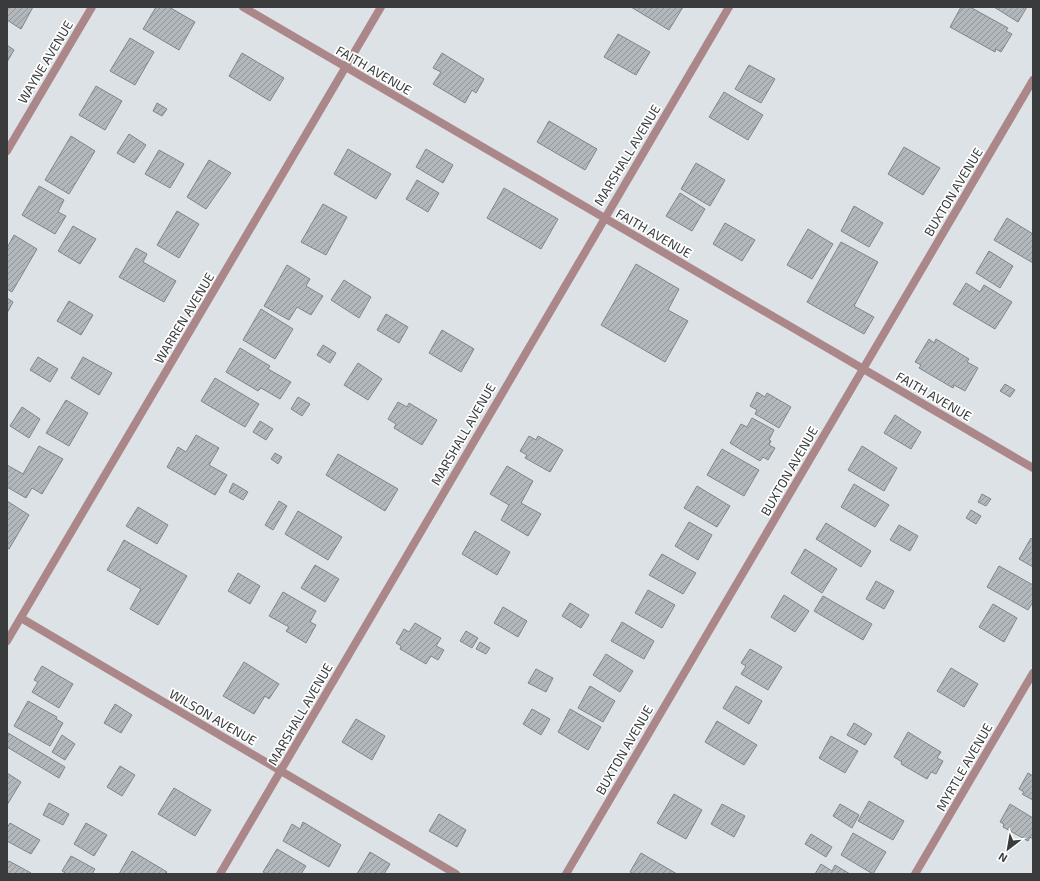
<svg xmlns="http://www.w3.org/2000/svg" width="1040" height="881" font-family="'Exo 2',sans-serif">
  <defs>
    <pattern id="building-hatch" width="6" height="6" patternUnits="userSpaceOnUse"><rect width="6" height="6" fill="#b2b7bb"/><path d="M-1 1l2-2M0 6l6-6M5 7l2-2" fill="none" stroke="#929699"/></pattern>
  </defs>
  <rect width="100%" height="100%" fill="#dce2e5"/>
  <!-- building -->
  <g fill="url(#building-hatch)" stroke="#81868a">
    <polygon points="7,7 33,7 21,29 7,20"/>
    <polygon points="156,7 169,7 195,22 179,50 143,29"/>
    <polygon points="631,7 683,7 669,30"/>
    <polygon points="961,7 970,7 1008,28 1006,31 1012,34 1001,52 996,49 995,52 950,27"/>
    <polygon points="994,7 1027,7 1018,22"/>
    <polygon points="618,34 650,52 636,75 604,57"/>
    <polygon points="130,38 154,52 135,85 110,71"/>
    <polygon points="7,45 14,50 7,62"/>
    <polygon points="242,53 284,78 270,101 229,76"/>
    <polygon points="442,53 484,79 476,93 472,90 465,103 433,84 441,72 433,68"/>
    <polygon points="749,65 775,79 761,103 735,89"/>
    <polygon points="96,86 122,101 105,130 79,115"/>
    <polygon points="724,92 763,115 748,140 709,117"/>
    <polygon points="157,103 167,109 162,116 153,111"/>
    <polygon points="549,121 597,149 585,170 537,142"/>
    <polygon points="129,134 146,145 134,163 117,153"/>
    <polygon points="71,136 95,151 69,194 45,180"/>
    <polygon points="904,147 940,168 923,195 888,174"/>
    <polygon points="348,149 391,174 376,199 334,174"/>
    <polygon points="426,149 453,165 443,183 416,167"/>
    <polygon points="159,150 184,164 170,188 145,174"/>
    <polygon points="209,160 231,173 206,209 187,197"/>
    <polygon points="696,163 725,180 710,206 681,189"/>
    <polygon points="417,180 439,193 428,212 406,199"/>
    <polygon points="39,186 64,200 58,212 66,216 55,234 22,215"/>
    <polygon points="504,188 558,219 541,249 487,218"/>
    <polygon points="680,193 705,209 692,231 666,216"/>
    <polygon points="323,204 347,217 326,255 301,242"/>
    <polygon points="854,206 883,223 869,247 841,231"/>
    <polygon points="177,211 199,224 179,258 157,245"/>
    <polygon points="1007,218 1033,234 1033,263 994,240"/>
    <polygon points="725,223 755,240 742,261 713,244"/>
    <polygon points="73,226 96,239 80,264 58,251"/>
    <polygon points="808,229 833,244 812,279 787,265"/>
    <polygon points="14,235 37,249 12,292 7,289 7,248"/>
    <polygon points="841,242 878,262 854,306 874,317 864,334 807,302"/>
    <polygon points="136,248 147,254 143,262 176,281 164,302 119,277"/>
    <polygon points="989,251 1013,266 1000,288 976,273"/>
    <polygon points="636,264 679,289 668,310 688,321 665,362 601,325"/>
    <polygon points="287,265 310,279 306,286 323,296 311,315 297,307 289,320 264,306"/>
    <polygon points="344,280 371,297 359,318 331,300"/>
    <polygon points="966,283 980,292 984,285 1012,302 995,329 953,304"/>
    <polygon points="7,298 13,302 7,313"/>
    <polygon points="69,301 93,315 81,335 57,321"/>
    <polygon points="261,309 293,329 275,359 243,340"/>
    <polygon points="386,314 408,327 399,343 377,330"/>
    <polygon points="442,330 474,349 461,372 429,353"/>
    <polygon points="929,339 934,343 936,339 969,359 967,362 978,368 965,391 954,385 953,388 919,368 921,365 915,362"/>
    <polygon points="323,345 336,353 330,363 317,355"/>
    <polygon points="240,348 270,366 268,369 291,382 280,399 261,388 258,391 226,372"/>
    <polygon points="38,357 58,369 50,382 30,370"/>
    <polygon points="83,357 112,373 99,395 71,378"/>
    <polygon points="358,363 382,379 368,400 344,385"/>
    <polygon points="215,378 259,404 245,427 201,401"/>
    <polygon points="1005,384 1015,390 1010,397 1000,391"/>
    <polygon points="757,392 765,397 767,393 791,407 779,428 755,414 757,410 750,406"/>
    <polygon points="298,397 310,404 302,416 291,409"/>
    <polygon points="66,400 88,413 69,446 46,433"/>
    <polygon points="398,402 407,407 409,403 437,420 422,445 394,428 396,424 388,419"/>
    <polygon points="22,407 40,419 29,438 10,426"/>
    <polygon points="895,415 921,432 911,449 884,433"/>
    <polygon points="752,418 774,430 769,440 771,441 769,445 775,448 768,460 763,457 760,461 730,443 741,424 747,427"/>
    <polygon points="260,421 273,429 266,440 253,432"/>
    <polygon points="196,435 219,448 209,465 227,475 215,495 167,467 178,447 186,452"/>
    <polygon points="529,436 536,440 538,436 563,450 550,472 525,458 527,455 520,451"/>
    <polygon points="39,446 63,459 42,494 32,488 26,498 7,487 7,465 23,474"/>
    <polygon points="862,446 897,468 884,491 848,470"/>
    <polygon points="722,449 759,470 744,496 707,475"/>
    <polygon points="275,453 282,457 278,464 271,459"/>
    <polygon points="338,454 398,489 385,511 326,475"/>
    <polygon points="507,466 533,481 521,503 541,514 528,536 501,520 509,505 490,494"/>
    <polygon points="233,483 248,492 243,500 229,492"/>
    <polygon points="854,484 889,505 875,527 841,507"/>
    <polygon points="697,486 730,506 717,527 684,508"/>
    <polygon points="982,494 991,499 986,506 978,502"/>
    <polygon points="7,501 29,515 9,549 7,548"/>
    <polygon points="279,501 287,506 273,530 265,525"/>
    <polygon points="138,507 168,525 157,544 126,526"/>
    <polygon points="971,510 981,516 976,524 966,518"/>
    <polygon points="298,511 342,537 328,560 285,534"/>
    <polygon points="689,522 712,535 698,560 675,546"/>
    <polygon points="826,523 871,551 861,567 816,539"/>
    <polygon points="899,525 918,536 910,551 890,540"/>
    <polygon points="475,531 510,552 497,575 462,554"/>
    <polygon points="1031,538 1033,540 1033,567 1019,559"/>
    <polygon points="124,540 187,576 158,625 130,609 141,589 107,570"/>
    <polygon points="805,549 837,569 822,593 791,573"/>
    <polygon points="662,554 696,573 683,594 649,575"/>
    <polygon points="315,565 339,579 325,602 301,588"/>
    <polygon points="999,566 1033,585 1033,602 1028,610 987,587"/>
    <polygon points="238,573 260,586 250,604 228,591"/>
    <polygon points="876,581 894,591 884,609 866,599"/>
    <polygon points="648,590 675,605 662,628 635,613"/>
    <polygon points="283,592 316,611 310,622 316,625 306,643 286,631 289,627 269,616"/>
    <polygon points="784,595 809,611 795,632 771,617"/>
    <polygon points="823,596 872,624 863,640 814,611"/>
    <polygon points="570,603 589,615 581,628 562,616"/>
    <polygon points="993,604 1017,618 1004,642 979,627"/>
    <polygon points="503,607 527,621 518,637 494,623"/>
    <polygon points="622,622 654,641 644,659 611,641"/>
    <polygon points="415,623 441,638 436,646 444,650 438,660 431,656 426,664 400,649 401,646 396,643 404,629 409,632"/>
    <polygon points="466,631 478,638 472,648 460,641"/>
    <polygon points="480,642 490,648 486,654 476,649"/>
    <polygon points="750,649 782,667 768,690 741,674 746,666 741,663"/>
    <polygon points="606,654 633,671 620,692 593,675"/>
    <polygon points="244,662 279,684 269,699 265,696 254,714 223,696"/>
    <polygon points="42,666 73,684 59,708 32,692 38,682 34,680"/>
    <polygon points="951,668 978,684 964,707 937,691"/>
    <polygon points="536,669 553,678 546,692 528,683"/>
    <polygon points="590,686 615,701 603,722 578,708"/>
    <polygon points="736,686 762,701 749,724 723,708"/>
    <polygon points="28,701 57,717 56,719 63,723 50,746 14,726"/>
    <polygon points="115,704 132,715 121,733 104,723"/>
    <polygon points="532,709 550,719 541,735 523,724"/>
    <polygon points="570,709 601,727 588,750 558,732"/>
    <polygon points="356,719 385,736 372,760 342,742"/>
    <polygon points="717,721 757,745 744,765 705,742"/>
    <polygon points="854,723 872,734 865,745 847,735"/>
    <polygon points="908,732 941,752 937,758 943,761 936,774 931,772 927,779 901,764 902,762 894,757"/>
    <polygon points="8,733 65,767 59,778 7,747"/>
    <polygon points="62,735 75,744 65,760 52,752"/>
    <polygon points="831,736 858,751 845,773 819,758"/>
    <polygon points="120,766 135,775 122,796 107,787"/>
    <polygon points="7,773 21,782 7,805"/>
    <polygon points="1028,773 1033,776 1033,800 1022,794 1024,792 1019,789"/>
    <polygon points="174,788 211,810 195,836 158,814"/>
    <polygon points="674,794 702,810 686,839 657,823"/>
    <polygon points="869,801 904,821 893,840 858,821"/>
    <polygon points="49,803 69,814 63,825 43,815"/>
    <polygon points="722,804 745,816 734,837 711,824"/>
    <polygon points="840,804 859,815 852,828 833,816"/>
    <polygon points="1010,804 1033,818 1033,839 1030,837 1028,841 1003,827 1004,824 1000,822"/>
    <polygon points="439,814 466,830 457,847 429,831"/>
    <polygon points="303,822 341,845 329,867 283,841 292,824 300,829"/>
    <polygon points="10,823 40,840 31,854 7,841 7,828"/>
    <polygon points="86,823 107,835 94,856 74,844"/>
    <polygon points="853,833 886,852 873,874 841,855"/>
    <polygon points="811,834 832,847 826,857 805,844"/>
    <polygon points="277,849 306,866 301,874 267,874 263,872"/>
    <polygon points="132,851 167,872 165,874 119,874"/>
    <polygon points="370,852 390,864 384,874 357,874"/>
    <polygon points="641,853 677,874 633,874 630,872"/>
    <polygon points="71,856 95,869 92,874 67,874 62,871"/>
    <polygon points="9,861 31,873 30,874 7,874 7,864"/>
    <polygon points="821,864 832,871 835,865 850,874 815,874"/>
  </g>
  <g fill="none" stroke-linecap="round" stroke-linejoin="round">
    <!-- street -->
    <g stroke="#ab878a" stroke-width="8">
      <polyline points="243,7 1033,468"/>
      <polyline points="7,151 92,7"/>
      <polyline points="21,618 456,874"/>
      <polyline points="7,641 381,7"/>
      <polyline points="220,874 729,7"/>
      <polyline points="566,874 1033,80"/>
      <polyline points="915,874 1033,673"/>
    </g>
  </g>
  <g text-anchor="middle" stroke-width="3.5" stroke-linejoin="round" paint-order="stroke">
    <!-- street labels -->
    <g font-size="13" fill="#393b3c" stroke="#fff">
      <text transform="translate(45 62) rotate(-59)" y="5">WAYNE AVENUE</text>
      <text transform="translate(374 70) rotate(30)" y="5">FAITH AVENUE</text>
      <text transform="translate(627 155) rotate(-59)" y="5">MARSHALL AVENUE</text>
      <text transform="translate(953 192) rotate(-59)" y="5">BUXTON AVENUE</text>
      <text transform="translate(654 233) rotate(30)" y="5">FAITH AVENUE</text>
      <text transform="translate(184 318) rotate(-59)" y="5">WARREN AVENUE</text>
      <text transform="translate(934 396) rotate(30)" y="5">FAITH AVENUE</text>
      <text transform="translate(463 434) rotate(-60)" y="5">MARSHALL AVENUE</text>
      <text transform="translate(789 471) rotate(-60)" y="5">BUXTON AVENUE</text>
      <text transform="translate(300 714) rotate(-60)" y="5">MARSHALL AVENUE</text>
      <text transform="translate(213 717) rotate(30)" y="5">WILSON AVENUE</text>
      <text transform="translate(624 750) rotate(-60)" y="5">BUXTON AVENUE</text>
      <text transform="translate(964 767) rotate(-60)" y="5">MYRTLE AVENUE</text>
    </g>
  </g>
  <!-- border -->
  <rect width="1040" height="881" fill="none" stroke="#393b3c" stroke-width="16"/>
  <!-- north arrow -->
  <g transform="translate(1008 849) rotate(211)" stroke="#ffffff" stroke-width="3" paint-order="stroke">
  <path d="M0-3L7 15L0 10L-7 15Z" fill="#393b3c"/>
  <text y="-6" font-size="11" font-weight="bold" text-anchor="middle" fill="#393b3c">N</text>
  </g>
</svg>
